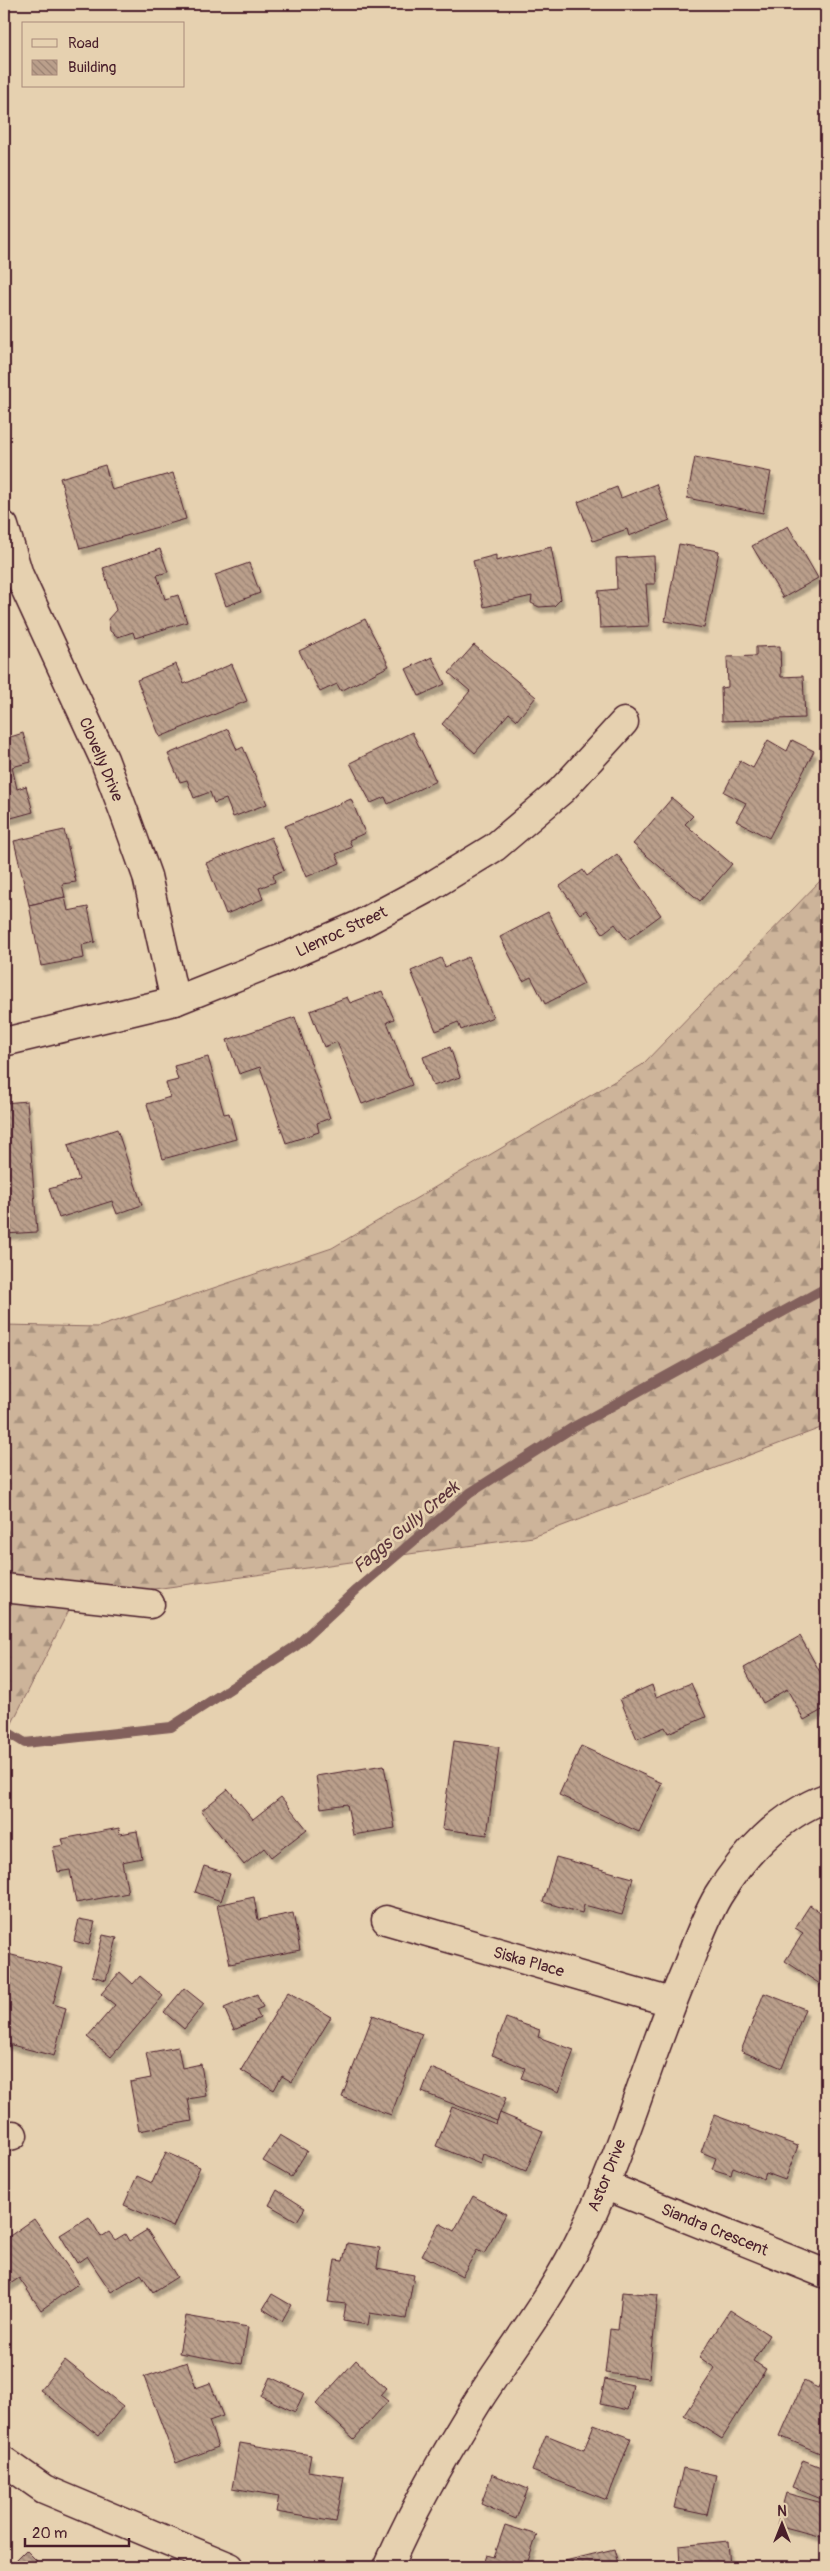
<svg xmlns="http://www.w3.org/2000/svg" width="830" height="2571" font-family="Pangolin,sans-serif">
  <defs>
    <pattern id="forest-firs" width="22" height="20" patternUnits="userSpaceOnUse" patternTransform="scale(1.25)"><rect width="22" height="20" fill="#cdb49a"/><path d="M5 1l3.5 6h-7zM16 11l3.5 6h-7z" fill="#a8927e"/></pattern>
    <pattern id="building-back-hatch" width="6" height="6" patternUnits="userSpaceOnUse" patternTransform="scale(1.25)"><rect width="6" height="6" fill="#ba9f8b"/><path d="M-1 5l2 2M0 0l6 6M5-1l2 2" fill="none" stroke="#998172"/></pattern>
    <filter id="shadow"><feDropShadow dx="3" dy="5.5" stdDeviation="1" flood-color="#0004"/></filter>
  </defs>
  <rect width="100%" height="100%" fill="#e6d1b0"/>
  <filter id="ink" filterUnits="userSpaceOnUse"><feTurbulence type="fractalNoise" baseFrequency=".02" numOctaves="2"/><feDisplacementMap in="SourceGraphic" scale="10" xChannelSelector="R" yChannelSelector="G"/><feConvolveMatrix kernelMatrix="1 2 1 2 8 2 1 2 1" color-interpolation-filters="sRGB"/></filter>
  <g filter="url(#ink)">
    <!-- forest -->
    <polygon fill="url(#forest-firs)" stroke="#8c6a62" points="826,859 826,1426 533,1537 74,1600 4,1739 4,1325 98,1327 332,1248 642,1065 821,880"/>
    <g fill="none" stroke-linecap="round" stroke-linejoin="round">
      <!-- stream -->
      <polyline stroke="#82605b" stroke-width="10" points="4,1730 25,1743 171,1727 296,1646 356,1590 470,1493 572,1428 826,1288"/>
    </g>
    <!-- building -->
    <g fill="url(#building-back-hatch)" stroke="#4a1f2b" filter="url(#shadow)">
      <polygon points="695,457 771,472 763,513 687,498"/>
      <polygon points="105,465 112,490 173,473 186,519 80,549 60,478"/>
      <polygon points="656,484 670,520 629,536 627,529 593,541 578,502 617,487 621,498"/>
      <polygon points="788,526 818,578 783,598 752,546"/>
      <polygon points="679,544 719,551 704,628 665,621"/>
      <polygon points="551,547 561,599 554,606 539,607 531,603 532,596 484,607 473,561 496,555 496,561"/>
      <polygon points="160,549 168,572 157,575 165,599 178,595 187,622 135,638 133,632 118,637 110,631 108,619 116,610 103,568"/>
      <polygon points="654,556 655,584 646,584 649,626 600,628 598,591 617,589 616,558"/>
      <polygon points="249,563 260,593 226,606 215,575"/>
      <polygon points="365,619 389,666 341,691 337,684 320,692 299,651"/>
      <polygon points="474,645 536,697 517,720 509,713 475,753 442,724 470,691 449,673"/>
      <polygon points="780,646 781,677 803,676 805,718 722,721 721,688 728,687 727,657 756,656 756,647"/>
      <polygon points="432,657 445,684 419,696 406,669"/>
      <polygon points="176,664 184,684 232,664 247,701 160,737 137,680"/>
      <polygon points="228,729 237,750 243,747 267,804 233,817 226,799 214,803 210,792 194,798 187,780 180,782 168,754"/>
      <polygon points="412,732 436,781 388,804 385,797 371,803 350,763"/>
      <polygon points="23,733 31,762 12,767 17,789 26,786 33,812 4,820 4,750 6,749 4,739"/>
      <polygon points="768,740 787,751 792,740 814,751 769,838 736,821 746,803 724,792 740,761 753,768"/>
      <polygon points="672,798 693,816 685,824 732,864 700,901 633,844"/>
      <polygon points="351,799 365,833 349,840 352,847 336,854 340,863 306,877 285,826"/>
      <polygon points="64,830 76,882 62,884 65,897 29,905 14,841"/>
      <polygon points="271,837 284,870 273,875 275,882 259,888 263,899 226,914 206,863"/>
      <polygon points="617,854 661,915 627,940 615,924 603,933 586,910 580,914 560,886 583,870 587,876"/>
      <polygon points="65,897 68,911 88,907 95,942 82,945 84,958 41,966 29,905"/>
      <polygon points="548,912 584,984 545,1004 531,977 523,981 500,937"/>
      <polygon points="468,957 493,1017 461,1030 458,1022 436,1031 411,971 441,958 445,967"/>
      <polygon points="382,991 394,1019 387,1022 412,1085 362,1104 337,1042 324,1047 310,1011 347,997 350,1003"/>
      <polygon points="295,1017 330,1118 317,1123 319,1132 286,1143 260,1067 239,1074 227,1040"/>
      <polygon points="450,1047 460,1077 433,1086 423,1057"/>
      <polygon points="208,1057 224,1114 229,1113 236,1139 163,1159 147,1104 170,1097 166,1083 178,1080 174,1066"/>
      <polygon points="27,1101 37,1232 5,1234 4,1103"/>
      <polygon points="117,1129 142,1205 117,1214 112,1201 59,1218 49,1189 79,1180 68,1145"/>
      <polygon points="800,1636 826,1683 826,1708 804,1720 787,1689 763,1703 744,1668"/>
      <polygon points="691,1683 706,1717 668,1733 665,1727 637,1739 620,1699 652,1685 656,1697"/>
      <polygon points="454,1741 499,1747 487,1835 442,1829"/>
      <polygon points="581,1746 662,1783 639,1832 559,1795"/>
      <polygon points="384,1765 395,1828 353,1835 347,1804 321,1808 316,1776"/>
      <polygon points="228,1789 253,1819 281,1797 307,1829 271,1857 264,1848 244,1865 201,1811"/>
      <polygon points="119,1828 120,1834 137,1831 142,1858 122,1862 128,1893 76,1903 70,1870 58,1872 53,1847 64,1845 62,1839"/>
      <polygon points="556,1857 633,1878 622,1915 584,1905 582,1913 543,1902"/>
      <polygon points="204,1866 230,1874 221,1901 195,1892"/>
      <polygon points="254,1897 258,1920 293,1913 300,1950 230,1964 217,1905"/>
      <polygon points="810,1905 826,1916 826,1981 823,1986 785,1961 803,1933 795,1928"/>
      <polygon points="79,1919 95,1922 89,1945 74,1941"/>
      <polygon points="103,1935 117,1938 106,1980 92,1976"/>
      <polygon points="4,1953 63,1968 53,2004 66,2008 54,2056 4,2043 7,2016 4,2015"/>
      <polygon points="120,1972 133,1984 140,1976 163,1996 111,2057 87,2037 115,2005 101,1994"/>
      <polygon points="184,1988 204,2004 184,2029 164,2012"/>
      <polygon points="288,1992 331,2017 292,2082 282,2076 274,2090 241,2070"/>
      <polygon points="764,1993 805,2009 782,2068 741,2051"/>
      <polygon points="257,1994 263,2007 256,2010 260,2018 234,2030 224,2008"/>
      <polygon points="373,2015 422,2034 391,2115 342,2097"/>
      <polygon points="506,2018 540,2030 538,2037 574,2050 559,2092 521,2078 525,2068 492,2055"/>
      <polygon points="178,2047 182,2068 201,2064 206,2096 188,2099 192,2121 139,2131 130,2082 151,2078 146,2053"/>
      <polygon points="431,2068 506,2098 497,2121 422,2092"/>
      <polygon points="452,2107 496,2124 500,2113 543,2131 526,2171 483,2154 480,2164 436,2146"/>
      <polygon points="714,2115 798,2146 785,2180 766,2173 764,2179 733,2167 731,2175 712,2169 716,2158 701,2152"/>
      <polygon points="280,2135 307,2151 291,2177 263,2161"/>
      <polygon points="166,2152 200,2167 173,2227 124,2205 137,2176 152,2183"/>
      <polygon points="277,2190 305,2208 297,2221 269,2205"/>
      <polygon points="473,2196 506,2214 484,2254 477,2250 462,2276 422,2255 439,2223 454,2231"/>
      <polygon points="89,2217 101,2237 109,2232 115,2240 125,2234 129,2241 147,2230 177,2277 153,2292 141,2274 111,2292 87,2256 77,2263 60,2235"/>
      <polygon points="34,2219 79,2283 41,2310 19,2278 4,2288 4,2240"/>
      <polygon points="347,2243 380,2248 377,2268 414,2275 406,2319 370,2313 368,2325 343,2321 346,2304 328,2302 335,2260 343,2261"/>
      <polygon points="622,2292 658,2295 649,2378 605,2373 610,2329 618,2330"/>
      <polygon points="272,2294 291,2305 282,2321 263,2309"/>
      <polygon points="730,2310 769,2335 753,2361 766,2369 722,2439 684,2415 715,2368 699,2357"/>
      <polygon points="186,2316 248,2327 242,2364 179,2353"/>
      <polygon points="65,2360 123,2406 99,2436 40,2390"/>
      <polygon points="356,2360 386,2388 380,2395 388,2401 354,2439 316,2404"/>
      <polygon points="187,2362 196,2388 210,2383 223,2416 209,2421 218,2447 176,2463 144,2377"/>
      <polygon points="826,2369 826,2443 822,2454 780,2436 804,2381 818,2388"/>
      <polygon points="270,2377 304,2393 295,2412 261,2396"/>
      <polygon points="605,2379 633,2385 628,2410 600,2404"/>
      <polygon points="594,2424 631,2438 607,2500 532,2471 546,2435 584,2450"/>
      <polygon points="240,2443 311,2455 308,2471 344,2477 336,2522 276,2512 279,2496 232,2488"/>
      <polygon points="803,2460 826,2469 826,2501 792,2487"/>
      <polygon points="683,2468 716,2475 707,2515 674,2508"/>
      <polygon points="492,2474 528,2489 516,2519 481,2504"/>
      <polygon points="786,2493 826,2504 826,2538 777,2525"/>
      <polygon points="505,2525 537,2535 526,2567 483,2567 487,2555 494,2557"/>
      <polygon points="728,2541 730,2567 680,2567 679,2546"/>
      <polygon points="614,2549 619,2567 567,2567 565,2561"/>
      <polygon points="26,2550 43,2567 9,2567"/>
    </g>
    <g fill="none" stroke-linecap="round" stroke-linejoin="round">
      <!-- minor casing -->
      <g stroke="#4a1f2b" stroke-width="31">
        <g id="minor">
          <polyline points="4,526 19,575 104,759 124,812 147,876 175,1001"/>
          <polyline points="4,1042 175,1001 283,958 359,925 428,888 495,847 562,790 624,722"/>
          <polyline points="4,1588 150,1604"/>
          <polyline points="386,1920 671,2002"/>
          <polyline points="4,2137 13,2135"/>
          <polyline points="604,2185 826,2274"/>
          <polyline points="4,2461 44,2489 230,2567"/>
          <path d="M388 2567C413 2509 445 2454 478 2401 511 2350 548 2302 576 2248 622 2159 647 2059 687 1967 696 1944 705 1918 718 1896 743 1855 780 1815 826 1798"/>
        </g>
      </g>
      <!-- minor -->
      <use href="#minor" stroke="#e6d1b0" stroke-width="28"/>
    </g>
  </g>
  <g text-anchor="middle" stroke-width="5" stroke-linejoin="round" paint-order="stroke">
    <!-- street labels -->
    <g font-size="16" fill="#4a1f2b" stroke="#e6d1b0">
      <text transform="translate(102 759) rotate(67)" y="6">Clovelly Drive</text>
      <text transform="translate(341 931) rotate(-25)" y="6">Llenroc Street</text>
      <text transform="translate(529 1961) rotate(16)" y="6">Siska Place</text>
      <text transform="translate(606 2175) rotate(-68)" y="6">Astor Drive</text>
      <text transform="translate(715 2229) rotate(22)" y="6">Siandra Crescent</text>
    </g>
    <!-- water labels -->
    <g font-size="18" font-style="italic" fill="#5d353b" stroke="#e6d1b0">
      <text transform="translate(406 1527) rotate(-40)" y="6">Faggs Gully Creek</text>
    </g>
  </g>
  <!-- margin -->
  <rect width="830" height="2571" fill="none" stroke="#e6d1b0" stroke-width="20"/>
  <rect x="10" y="10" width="810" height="2551" fill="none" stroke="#4a1f2b" stroke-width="2" filter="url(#ink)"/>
  <!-- legend -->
  <rect x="22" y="22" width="162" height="65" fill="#e6d1b0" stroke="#a88a7b"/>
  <rect x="32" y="39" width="25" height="8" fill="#e6d1b0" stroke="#a88a7b"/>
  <text x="68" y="48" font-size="15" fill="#4a1f2b">Road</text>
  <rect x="32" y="60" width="25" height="15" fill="url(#building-back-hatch)" stroke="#a88a7b"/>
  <text x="68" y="72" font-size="15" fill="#4a1f2b">Building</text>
  <!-- north arrow -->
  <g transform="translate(782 2524)" stroke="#e6d1b0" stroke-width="4" paint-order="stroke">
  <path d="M0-4L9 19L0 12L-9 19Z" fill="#4a1f2b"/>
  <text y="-8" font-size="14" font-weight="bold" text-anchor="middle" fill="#4a1f2b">N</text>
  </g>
  <!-- scale -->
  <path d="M25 2538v8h104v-8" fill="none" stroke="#4a1f2b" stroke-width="2.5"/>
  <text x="32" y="2538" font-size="15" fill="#4a1f2b" stroke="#e6d1b0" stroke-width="4" paint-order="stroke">20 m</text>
</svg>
